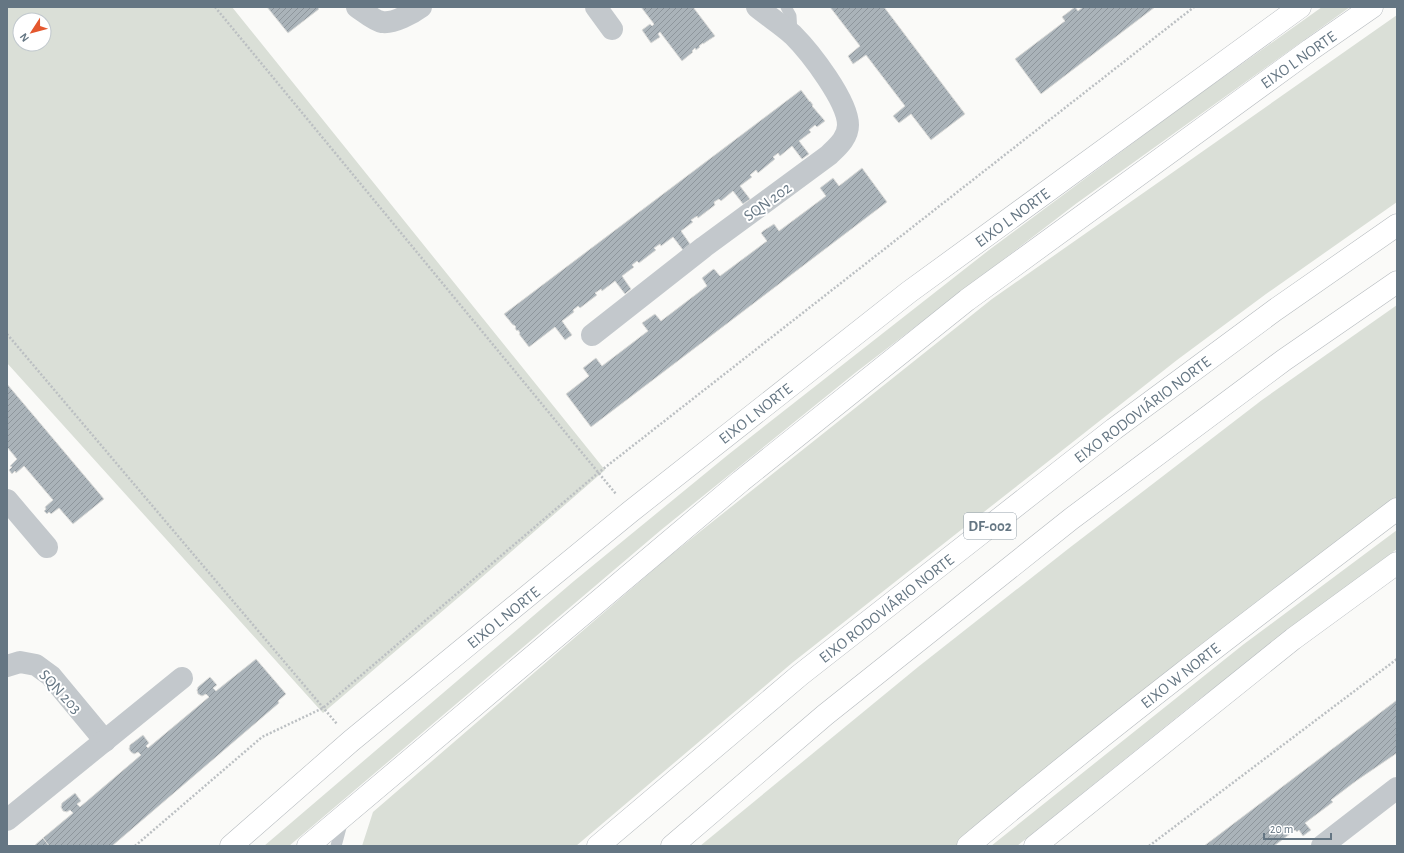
<svg xmlns="http://www.w3.org/2000/svg" width="1404" height="853" font-family="'Alegreya Sans',sans-serif">
  <defs>
    <pattern id="building-hatch" width="6" height="6" patternUnits="userSpaceOnUse"><rect width="6" height="6" fill="#aab3b9"/><path d="M-1 1l2-2M0 6l6-6M5 7l2-2" fill="none" stroke="#8e969c"/></pattern>
  </defs>
  <rect width="100%" height="100%" fill="#fafaf8"/>
  <!-- green -->
  <g fill="#dadfd7" fill-rule="evenodd">
    <path d="M7 7H232L605 470 466 591 323 713 7 363ZM20 20H44V44H20Z"/>
    <polygon points="1322,7 1350,7 1077,203 855,373 661,530 289,846 264,846 574,581 729,454 989,250 1184,105"/>
    <polygon points="1397,15 1397,202 1266,294 1177,360 792,663 576,846 362,846 373,812 667,558 992,299"/>
    <polygon points="1397,305 1397,498 964,846 700,846 918,667 1068,549 1262,400"/>
    <polygon points="1397,530 1397,549 1197,701 1017,846 991,846 1244,644"/>
  </g>
  <!-- building -->
  <g fill="url(#building-hatch)" stroke="#dcdcda">
    <polygon points="267,7 317,7 319,9 288,33"/>
    <polygon points="641,7 693,7 715,36 703,44 703,43 699,46 700,47 696,50 695,48 692,51 693,52 682,61 660,32 658,34 660,37 651,43 642,30 650,24 652,26 654,24"/>
    <polygon points="830,7 884,7 965,114 931,140 911,114 899,123 893,116 905,106 866,55 853,64 848,56 860,46"/>
    <polygon points="1075,7 1078,11 1083,7 1155,7 1041,94 1015,59 1065,21 1062,17"/>
    <polygon points="801,90 810,102 810,101 813,105 812,106 825,121 817,127 815,125 809,130 811,132 799,141 809,154 802,159 792,146 780,156 778,153 773,157 775,159 758,173 756,170 750,175 752,177 740,186 750,199 743,204 733,191 721,201 719,199 714,202 715,205 698,218 697,216 691,220 693,222 681,231 690,244 683,250 673,237 661,246 660,244 654,248 656,250 639,263 637,261 632,265 634,267 622,276 631,289 625,294 615,281 602,291 601,289 595,293 597,295 580,308 578,306 573,310 574,312 562,321 572,335 565,340 555,327 529,347 519,334 520,333 518,330 517,331 515,328 516,327 514,325 513,325 504,314"/>
    <polygon points="862,168 887,202 591,427 566,394 589,376 583,368 596,358 602,366 648,331 642,323 652,316 655,314 661,321 707,286 702,278 712,270 714,269 720,276 767,241 761,233 763,231 774,224 779,231 826,196 820,188 833,178 839,186"/>
    <polygon points="7,384 104,499 73,524 59,508 51,514 49,512 47,514 44,511 46,509 45,507 53,500 24,466 16,473 15,471 12,474 9,470 12,467 10,466 17,459 7,447"/>
    <polygon points="256,659 286,694 278,701 279,703 112,846 49,846 43,838 73,813 70,810 67,812 63,811 61,807 62,803 75,793 81,801 77,804 80,807 141,755 138,752 134,754 131,752 129,749 130,745 143,735 149,743 146,746 148,748 209,697 206,694 202,696 198,694 197,690 198,687 210,677 217,685 213,688 216,691"/>
    <polygon points="1397,700 1397,753 1356,781 1331,800 1333,802 1305,823 1311,830 1303,836 1299,830 1297,832 1295,830 1274,846 1204,846"/>
    <polygon points="43,838 49,846 34,846"/>
  </g>
  <g fill="none" stroke-linecap="round" stroke-linejoin="round">
    <!-- primary casing -->
    <g stroke="#b5babe" stroke-width="23">
      <g id="primary">
        <polyline points="231,846 351,741 630,512 909,292 1300,7"/>
        <polyline points="308,846 741,481 967,300 1310,50 1372,7"/>
        <path d="M968 846C1107 729 1252 619 1397 509"/>
        <polyline points="1035,846 1293,639 1397,563"/>
      </g>
    </g>
    <!-- trunk casing -->
    <g stroke="#b4b9bd" stroke-width="23">
      <g id="trunk">
        <polyline points="598,846 800,675 1114,429 1275,310 1397,225"/>
        <polyline points="672,846 825,715 1071,519 1284,360 1397,282"/>
      </g>
    </g>
    <!-- path -->
    <g stroke="#bbbfc2" stroke-width="2.5" stroke-dasharray="2 2" stroke-linecap="butt">
      <polyline points="215,7 616,494"/>
      <polyline points="7,334 337,724"/>
      <polyline points="135,846 262,737 323,708 598,473 1194,7"/>
      <polyline points="1149,846 1397,659"/>
    </g>
    <!-- service -->
    <g stroke="#c3c8cc" stroke-width="11">
      <polyline points="786,7 791,16 792,33"/>
      <polyline points="336,846 343,820"/>
    </g>
    <!-- minor -->
    <g stroke="#c3c8cc" stroke-width="22">
      <path d="M357 7C363 11 375 21 382 22 393 24 413 13 421 7"/>
      <polyline points="596,7 612,29"/>
      <path d="M592 335 704 247 829 155C837 147 848 138 848 125 848 101 810 52 793 35 782 25 768 16 757 7"/>
      <polyline points="7,500 47,547"/>
      <polyline points="7,666 20,662 36,665 51,676 105,741"/>
      <polyline points="7,820 182,678"/>
      <polyline points="1322,846 1397,788"/>
    </g>
    <!-- primary -->
    <use href="#primary" stroke="#fff" stroke-width="22"/>
    <!-- trunk -->
    <use href="#trunk" stroke="#fff" stroke-width="22"/>
  </g>
  <g text-anchor="middle" stroke-width="4" stroke-linejoin="round" paint-order="stroke">
    <!-- shield labels -->
    <rect fill="#fff" stroke="#939fa8" stroke-width="1" x="964" y="513" width="52" height="26" rx="3"/>
    <g font-size="15" font-weight="bold" fill="#657683">
      <text x="990" y="531">DF-002</text>
    </g>
    <!-- street labels -->
    <g font-size="16" fill="#657683" stroke="#fff">
      <text transform="translate(1298 59) rotate(-35)" y="6">EIXO L NORTE</text>
      <text transform="translate(767 201) rotate(-36)" y="6">SQN 202</text>
      <text transform="translate(1012 217) rotate(-36)" y="6">EIXO L NORTE</text>
      <text transform="translate(1142 409) rotate(-37)" y="6">EIXO RODOVIÁRIO NORTE</text>
      <text transform="translate(755 413) rotate(-38)" y="6">EIXO L NORTE</text>
      <text transform="translate(886 608) rotate(-38)" y="6">EIXO RODOVIÁRIO NORTE</text>
      <text transform="translate(503 617) rotate(-39)" y="6">EIXO L NORTE</text>
      <text transform="translate(1180 675) rotate(-38)" y="6">EIXO W NORTE</text>
      <text transform="translate(61 691) rotate(47)" y="6">SQN 203</text>
    </g>
  </g>
  <!-- border -->
  <rect width="1404" height="853" fill="none" stroke="#657683" stroke-width="16"/>
  <!-- north arrow -->
  <g transform="translate(32 32) rotate(234)"><circle r="19" fill="#ffffff" stroke="#c1c8cd"/>
  <path d="M0-3L7 15L0 10L-7 15Z" fill="#e4572e"/>
  <text y="-6" font-size="11" font-weight="bold" text-anchor="middle" fill="#657683">N</text>
  </g>
  <!-- scale -->
  <path d="M1264 833v6h67v-6" fill="none" stroke="#657683" stroke-width="2"/>
  <text x="1270" y="833" font-size="12" fill="#657683" stroke="#ffffff" stroke-width="3" paint-order="stroke">20 m</text>
</svg>
